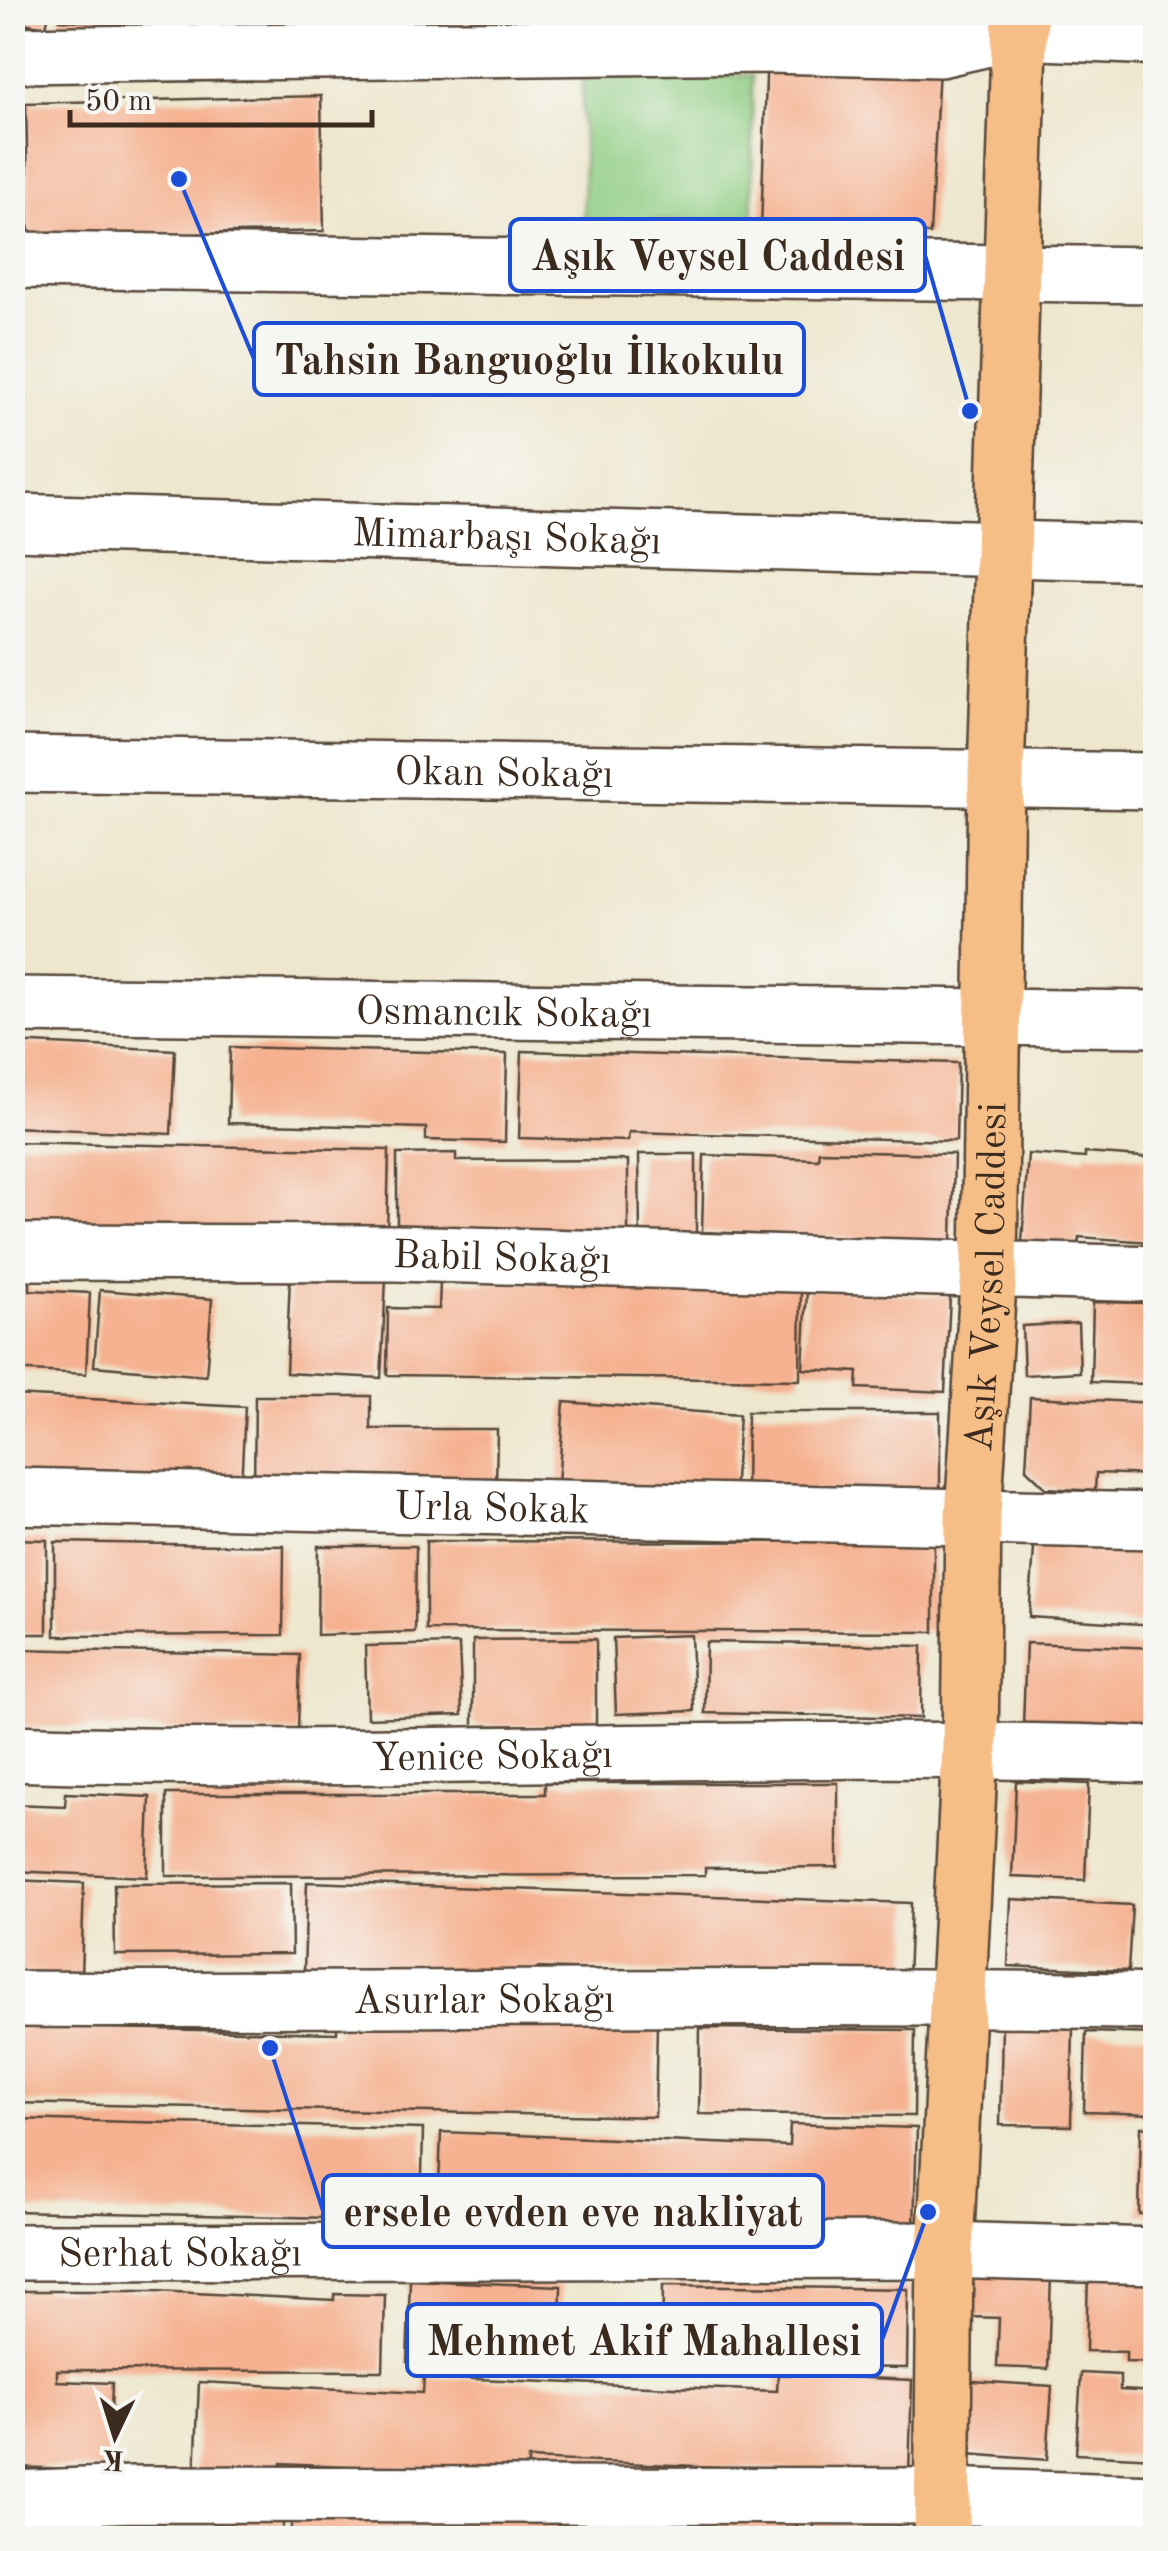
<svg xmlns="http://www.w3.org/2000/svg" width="1168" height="2551" font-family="'Old Standard TT',serif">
  <rect width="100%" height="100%" fill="#f6f6f2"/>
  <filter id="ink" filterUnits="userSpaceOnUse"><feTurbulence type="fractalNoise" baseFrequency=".01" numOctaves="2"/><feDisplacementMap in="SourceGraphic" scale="20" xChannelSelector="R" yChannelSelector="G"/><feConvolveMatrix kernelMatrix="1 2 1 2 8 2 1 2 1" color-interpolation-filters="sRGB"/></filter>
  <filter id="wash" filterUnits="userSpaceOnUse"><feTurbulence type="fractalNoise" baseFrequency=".0048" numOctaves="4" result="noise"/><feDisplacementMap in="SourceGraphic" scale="40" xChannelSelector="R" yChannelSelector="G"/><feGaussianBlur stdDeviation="2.25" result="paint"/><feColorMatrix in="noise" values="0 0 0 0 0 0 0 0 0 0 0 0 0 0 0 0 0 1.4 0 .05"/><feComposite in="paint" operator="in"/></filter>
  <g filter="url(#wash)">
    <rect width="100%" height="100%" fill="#eee7ce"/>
    <!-- green -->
    <polygon fill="#8fcd83" stroke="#657c50" stroke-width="2.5" points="752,75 753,220 584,221 582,76"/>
    <g id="blocks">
      <!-- building -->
      <g fill="#f5b190">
        <polygon points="12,12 49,12 46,27 12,21"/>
        <polygon points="60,12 120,12 119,23 60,20"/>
        <polygon points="131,12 161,12 161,17 130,16"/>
        <polygon points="172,12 236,12 236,28 173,29"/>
        <polygon points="253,12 486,12 486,26 253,23"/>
        <polygon points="494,12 604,12 604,24 494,19"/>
        <polygon points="717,12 785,12 784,23 716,19"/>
        <polygon points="847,12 908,12 906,23 847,20"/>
        <polygon points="767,45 940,49 930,234 761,231"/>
        <polygon points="321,96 324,231 29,238 26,103"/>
        <polygon points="12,1042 175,1050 171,1134 12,1127"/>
        <polygon points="230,1047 507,1054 505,1142 426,1140 426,1128 228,1123"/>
        <polygon points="522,1051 958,1063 956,1141 629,1132 628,1141 519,1138"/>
        <polygon points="12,1142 389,1150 387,1237 12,1230"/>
        <polygon points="819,1151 954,1154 952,1242 702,1232 704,1155 818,1159"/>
        <polygon points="456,1153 456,1161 628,1160 628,1245 397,1240 397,1154"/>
        <polygon points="1085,1153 1156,1158 1150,1242 1079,1237 1078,1245 1022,1242 1028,1154 1085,1158"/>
        <polygon points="639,1154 696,1154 696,1239 640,1240"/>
        <polygon points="290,1276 386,1280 381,1378 286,1373"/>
        <polygon points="12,1278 30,1279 30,1290 90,1293 86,1374 12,1370"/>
        <polygon points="440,1282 801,1286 800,1380 387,1375 388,1308 439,1309"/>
        <polygon points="807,1289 950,1297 945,1392 857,1388 858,1372 803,1369"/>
        <polygon points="100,1290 212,1299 206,1376 94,1366"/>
        <polygon points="1093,1302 1148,1303 1145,1384 1091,1382"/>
        <polygon points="1078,1323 1080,1372 1024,1375 1022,1326"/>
        <polygon points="12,1395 245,1407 241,1487 12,1486"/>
        <polygon points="255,1396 371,1396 371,1429 497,1429 496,1491 254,1489"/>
        <polygon points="1030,1397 1156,1403 1154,1475 1096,1473 1095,1491 1046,1488 1026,1469"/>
        <polygon points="564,1402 739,1415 734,1497 558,1485"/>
        <polygon points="747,1412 940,1412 940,1491 746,1491"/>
        <polygon points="1035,1535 1156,1542 1156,1625 1029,1617"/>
        <polygon points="12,1539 47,1540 47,1634 12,1634"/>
        <polygon points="426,1541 934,1542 934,1632 426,1630"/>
        <polygon points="55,1542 284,1546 283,1635 55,1636"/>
        <polygon points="318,1546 416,1546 415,1632 317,1635"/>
        <polygon points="691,1635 694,1711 616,1714 613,1638"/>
        <polygon points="596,1639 596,1725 473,1726 473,1640"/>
        <polygon points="706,1642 922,1646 921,1718 705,1713"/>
        <polygon points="1026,1643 1156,1648 1153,1731 1023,1726"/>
        <polygon points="459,1644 462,1715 367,1718 365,1646"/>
        <polygon points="12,1649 300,1655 298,1733 12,1726"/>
        <polygon points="1016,1781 1089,1784 1085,1880 1012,1877"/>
        <polygon points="545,1783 838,1783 838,1867 705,1868 705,1875 166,1876 166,1794 545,1794"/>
        <polygon points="66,1793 150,1797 147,1877 12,1871 12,1804 65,1806"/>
        <polygon points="12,1880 84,1883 81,1977 12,1974"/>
        <polygon points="307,1882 911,1903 908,1980 538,1968 537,1981 304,1973"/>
        <polygon points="291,1883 292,1954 115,1955 114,1884"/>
        <polygon points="1011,1899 1132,1905 1128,1971 1008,1966"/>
        <polygon points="337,2017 657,2024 655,2117 12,2103 12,2026 337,2033"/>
        <polygon points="1002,2023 1073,2024 1071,2126 1000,2125"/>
        <polygon points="700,2028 915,2030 914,2116 699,2114"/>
        <polygon points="1086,2032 1156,2034 1156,2114 1084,2112"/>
        <polygon points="12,2119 423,2129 421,2220 12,2211"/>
        <polygon points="790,2124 917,2128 914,2227 438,2214 441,2132 789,2146"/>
        <polygon points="1141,2127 1156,2127 1156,2214 1139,2214"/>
        <polygon points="973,2271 1051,2274 1048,2369 997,2367 999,2318 971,2317"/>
        <polygon points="1088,2273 1156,2275 1156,2363 1126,2362 1126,2352 1086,2351"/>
        <polygon points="410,2280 561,2286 559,2367 407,2362"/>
        <polygon points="663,2285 908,2289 907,2368 662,2364"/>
        <polygon points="12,2291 155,2291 334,2300 334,2294 385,2295 383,2371 57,2370 57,2381 112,2383 109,2470 12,2467"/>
        <polygon points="1081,2373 1120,2375 1120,2390 1156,2392 1156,2458 1076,2454"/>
        <polygon points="778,2374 912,2380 909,2475 528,2459 528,2474 281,2463 280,2480 195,2476 199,2382 423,2393 424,2377 777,2391"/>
        <polygon points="972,2381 1052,2386 1047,2460 967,2454"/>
        <polygon points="219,2508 284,2511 282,2538 217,2538"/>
        <polygon points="291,2511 797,2522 796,2538 291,2538"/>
        <polygon points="814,2522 898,2525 898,2538 813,2538"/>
        <polygon points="982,2528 1156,2534 1156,2538 982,2538"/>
      </g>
    </g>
  </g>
  <g filter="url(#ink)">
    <use href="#blocks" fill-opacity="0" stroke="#564638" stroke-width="2.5"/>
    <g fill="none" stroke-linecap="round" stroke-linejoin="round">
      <!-- minor casing -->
      <g stroke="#564638" stroke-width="60">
        <g id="minor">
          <polyline points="12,55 767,45 940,49 1019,31 1156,37"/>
          <polyline points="12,260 1156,275"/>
          <path id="s1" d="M12 522 1156 553"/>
          <path id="s2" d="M12 764 1156 781"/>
          <path id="s3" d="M12 1005 1156 1019"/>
          <path id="s4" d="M12 1252 395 1253 1156 1274"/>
          <path id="s5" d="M12 1496 1156 1521"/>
          <path id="s6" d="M12 1753C393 1766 775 1740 1156 1755"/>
          <path id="s7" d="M12 1999C393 2002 775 1992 1156 2002"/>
          <path id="s8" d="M12 2252 945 2250 1156 2256"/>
          <polyline points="12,2499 133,2494 943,2496 1156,2503"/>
        </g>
      </g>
      <!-- major casing -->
      <g stroke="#564638" stroke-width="60">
        <g id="major">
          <path id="s9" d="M942 2538 945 2250 970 1748 973 1515 989 1269 996 777 1020 12"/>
        </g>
      </g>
      <!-- minor -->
      <use href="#minor" stroke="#fff" stroke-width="55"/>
      <!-- major -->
      <use href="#major" stroke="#f6be87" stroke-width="55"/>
    </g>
  </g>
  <g text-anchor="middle" stroke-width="10" stroke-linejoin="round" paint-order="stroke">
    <!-- street labels -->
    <g font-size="40" fill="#3b2a1e" stroke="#f6f6f2">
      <text dy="14" stroke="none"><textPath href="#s1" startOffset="495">Mimarbaşı Sokağı</textPath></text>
      <text dy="14" stroke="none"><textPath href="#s2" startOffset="492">Okan Sokağı</textPath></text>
      <text dy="14" stroke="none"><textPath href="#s3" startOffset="492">Osmancık Sokağı</textPath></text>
      <text dy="14" stroke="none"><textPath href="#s4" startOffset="490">Babil Sokağı</textPath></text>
      <text dy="14" stroke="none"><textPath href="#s9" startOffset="1262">Aşık Veysel Caddesi</textPath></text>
      <text dy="14" stroke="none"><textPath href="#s5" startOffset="480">Urla Sokak</textPath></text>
      <text dy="14" stroke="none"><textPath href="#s6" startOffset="480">Yenice Sokağı</textPath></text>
      <text dy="14" stroke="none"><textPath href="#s7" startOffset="472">Asurlar Sokağı</textPath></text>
      <text dy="14" stroke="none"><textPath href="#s8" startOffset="168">Serhat Sokağı</textPath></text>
    </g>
  </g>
  <!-- callouts -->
  <path fill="none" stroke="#1d4ed8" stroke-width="4" d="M970 411L925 255M179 179L254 359M270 2048L323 2211M928 2212L882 2340"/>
  <g fill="#1d4ed8" stroke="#f6f6f2" stroke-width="4">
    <circle cx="970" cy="411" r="10"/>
    <circle cx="179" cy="179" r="10"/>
    <circle cx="270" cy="2048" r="10"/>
    <circle cx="928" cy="2212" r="10"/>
  </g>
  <g fill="#f6f6f2" stroke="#1d4ed8" stroke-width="4">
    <rect x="510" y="219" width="415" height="72" rx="10"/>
    <rect x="254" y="323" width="550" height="72" rx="10"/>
    <rect x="323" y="2175" width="500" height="72" rx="10"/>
    <rect x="407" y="2304" width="475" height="72" rx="10"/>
  </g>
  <g font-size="42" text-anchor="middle" font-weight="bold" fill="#3b2a1e">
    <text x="718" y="270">Aşık Veysel Caddesi</text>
    <text x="529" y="374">Tahsin Banguoğlu İlkokulu</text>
    <text x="573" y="2226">ersele evden eve nakliyat</text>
    <text x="644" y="2355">Mehmet Akif Mahallesi</text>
  </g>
  <!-- margin -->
  <rect width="1168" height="2551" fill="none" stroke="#f6f6f2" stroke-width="50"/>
  <!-- north arrow -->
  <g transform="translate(115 2436) rotate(184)" stroke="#f6f6f2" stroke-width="8" paint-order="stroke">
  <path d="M0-8L18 38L0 25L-18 38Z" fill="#3b2a1e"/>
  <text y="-15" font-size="28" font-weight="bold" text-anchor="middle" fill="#3b2a1e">K</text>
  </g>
  <!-- scale -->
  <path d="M70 110v15h302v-15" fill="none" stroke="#3b2a1e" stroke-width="5"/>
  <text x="85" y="110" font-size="30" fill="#3b2a1e" stroke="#f6f6f2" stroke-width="8" paint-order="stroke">50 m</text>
</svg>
